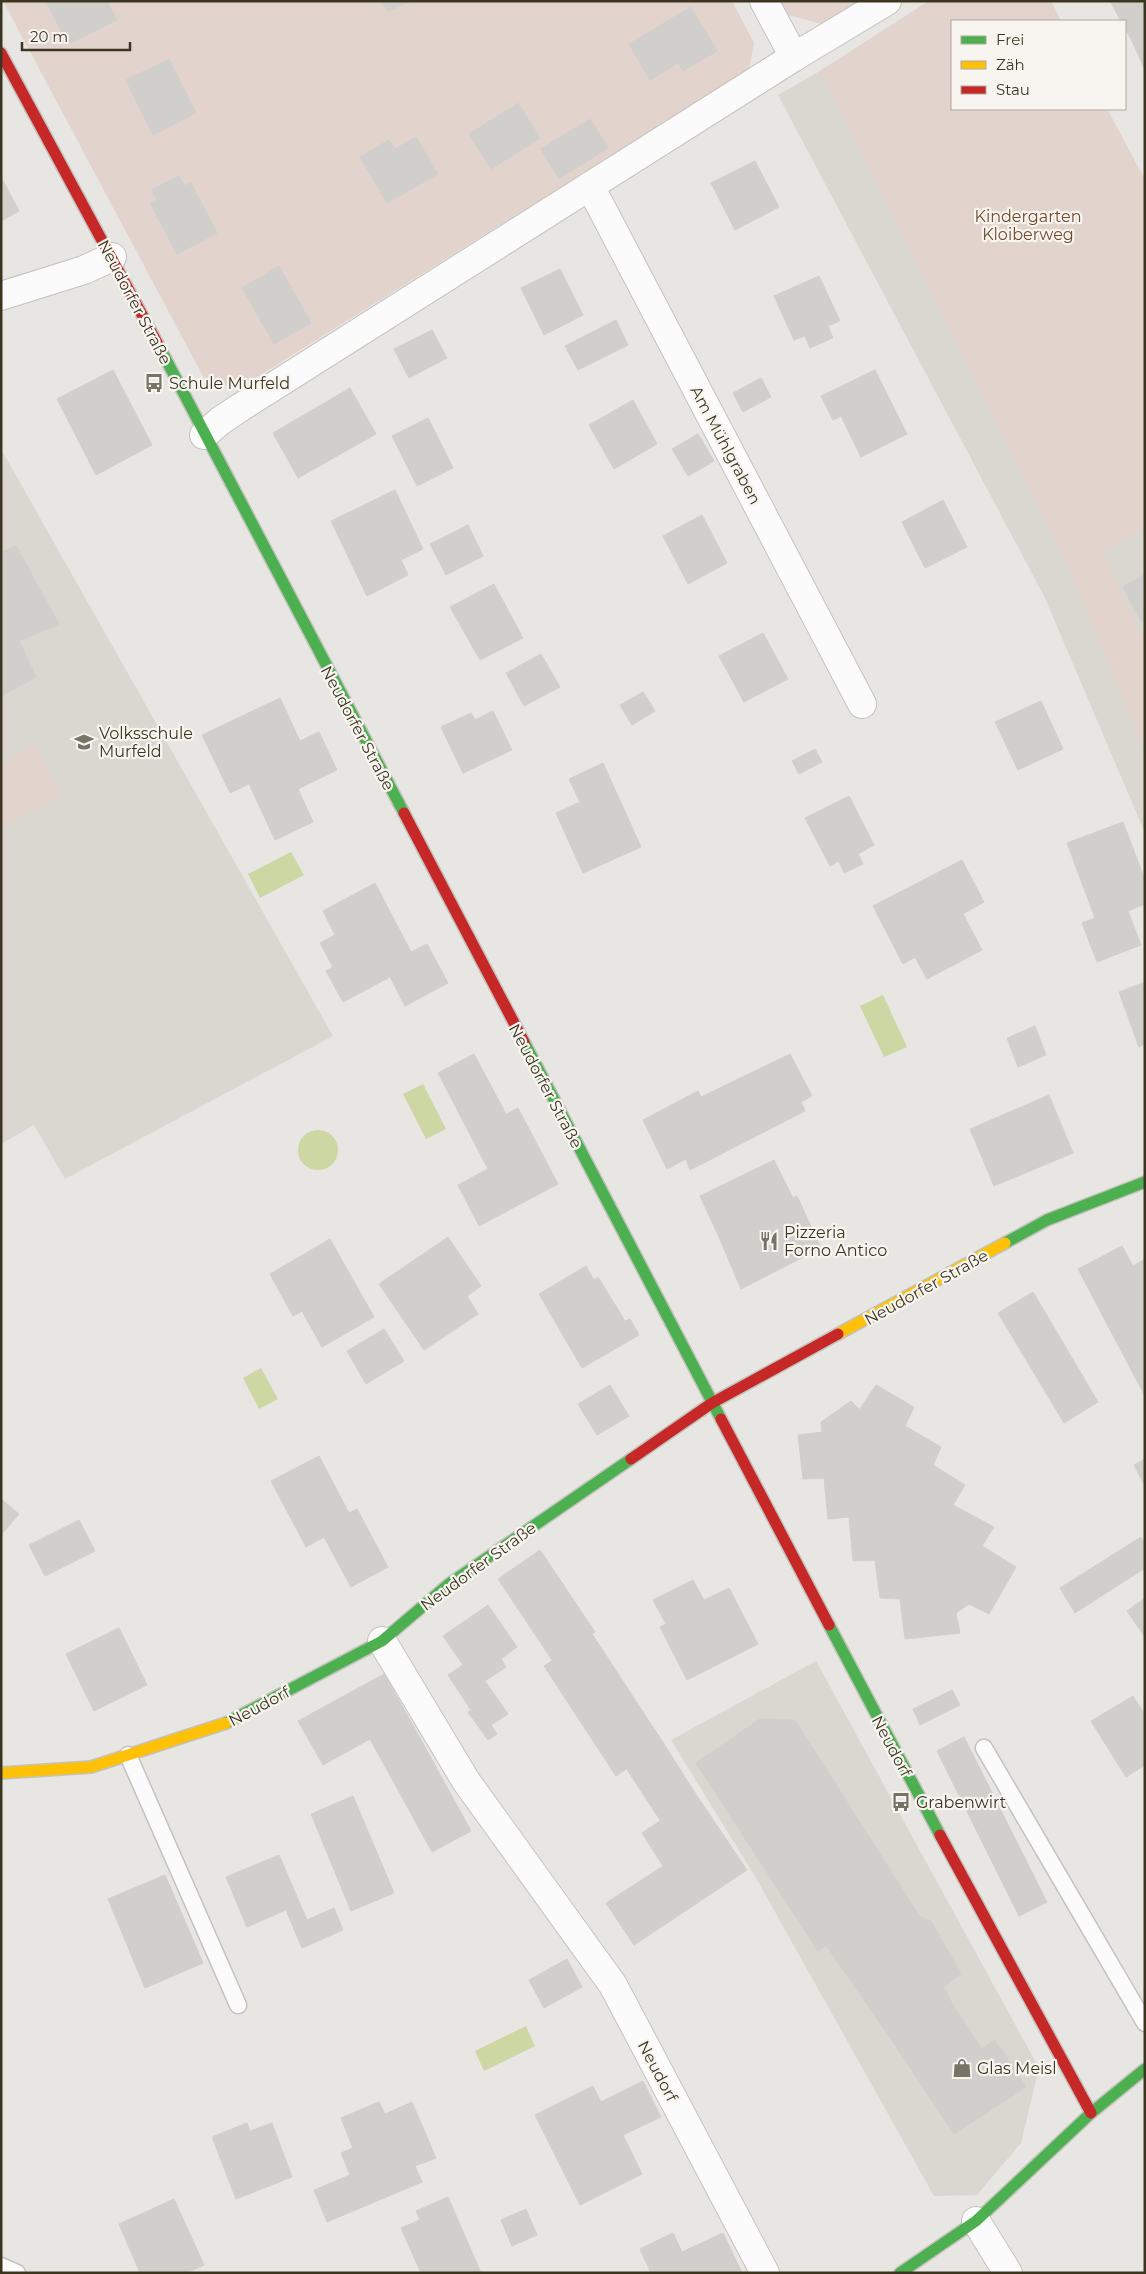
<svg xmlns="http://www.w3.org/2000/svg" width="1146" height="2274" font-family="Montserrat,sans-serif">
  <rect width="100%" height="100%" fill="#e8e6e3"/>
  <!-- built -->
  <g fill="#dad6d0">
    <polygon points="929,1 1051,1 1061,21 952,21 952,109 1107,109 1145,180 1145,833 1045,598 778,95 820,71"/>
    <polygon points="1,449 333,1036 65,1179 34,1125 1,1144"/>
    <polygon points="816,1661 1039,2068 1021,2143 977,2195 934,2196 756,1878 671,1740"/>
  </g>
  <!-- green -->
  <g fill="#e2d3cc">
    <polygon points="3,1 732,1 754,43 749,69 238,389 205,380"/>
    <polygon points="781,1 868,1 829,26 788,15"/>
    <polygon points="929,1 1051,1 1061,21 952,21 952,109 1107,109 1145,180 1145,529 1102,553 1145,642 1145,751 1069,568 820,71"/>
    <polygon points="36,745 61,796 1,827 1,763"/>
  </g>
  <!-- water -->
  <g fill="#cdd7a3">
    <polygon points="291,852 304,875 260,898 248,874"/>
    <polygon points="883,995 907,1047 884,1057 860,1006"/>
    <polygon points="423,1084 446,1129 426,1139 403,1094"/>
    <circle cx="318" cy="1150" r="20"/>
    <polygon points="261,1368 278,1399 259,1409 243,1378"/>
    <polygon points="526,2026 535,2046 484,2071 475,2051"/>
  </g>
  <!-- building -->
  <g fill="#d1cfcc" stroke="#d1cfcc">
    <polygon points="46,1 107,1 117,20 68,44"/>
    <polygon points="382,1 410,1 388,12"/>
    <polygon points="1110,1 1136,1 1116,12"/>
    <polygon points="1136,1 1145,1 1145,37 1133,43 1125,28 1125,21 1121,21 1116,12"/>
    <polygon points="691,7 717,51 683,71 678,63 650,80 629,44"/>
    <polygon points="1145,37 1145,70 1133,43"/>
    <polygon points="169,59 196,113 153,135 126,80"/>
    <polygon points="518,103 540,138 491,169 469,134"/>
    <polygon points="590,119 608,148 559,179 541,149"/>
    <polygon points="416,137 438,174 387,203 360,157 389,140 395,149"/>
    <polygon points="755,161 779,207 735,230 711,183"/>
    <polygon points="179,176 185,186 191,183 217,233 177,254 150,203 157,200 152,190"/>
    <polygon points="1,177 19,211 1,221"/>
    <polygon points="279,266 311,323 274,344 242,288"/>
    <polygon points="560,269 583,315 544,335 521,288"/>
    <polygon points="819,276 840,321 828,326 833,338 810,348 805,336 794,340 774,296"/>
    <polygon points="616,320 628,345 578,370 565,346"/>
    <polygon points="432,330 447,358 409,378 394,349"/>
    <polygon points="113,370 152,445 96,475 57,399"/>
    <polygon points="875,370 907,434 861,457 841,416 833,420 821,396"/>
    <polygon points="761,378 771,397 743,412 733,393"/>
    <polygon points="350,388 376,434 298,478 273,433"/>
    <polygon points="633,400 657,444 614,469 589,425"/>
    <polygon points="428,418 453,468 417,486 392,436"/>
    <polygon points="698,434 714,461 688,476 672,449"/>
    <polygon points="395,490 423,549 401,560 408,575 367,596 331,521"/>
    <polygon points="943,500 967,547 925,568 902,522"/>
    <polygon points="702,515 727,563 688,584 663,536"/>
    <polygon points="468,525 483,556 446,575 430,544"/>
    <polygon points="16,546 59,624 19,641 36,677 1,696 1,553"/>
    <polygon points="1145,574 1145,619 1141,621 1123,587"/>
    <polygon points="494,584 523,638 480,660 450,607"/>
    <polygon points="763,633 788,679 744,702 719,656"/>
    <polygon points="541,654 560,687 524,706 506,673"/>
    <polygon points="643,692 655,711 632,725 620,705"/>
    <polygon points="280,698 300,741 319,732 337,770 298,789 313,822 275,840 249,784 230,793 202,735"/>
    <polygon points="1041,701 1063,749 1018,770 995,722"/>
    <polygon points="493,711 512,750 463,773 441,727 471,713 475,720"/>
    <polygon points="815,749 822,762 799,774 792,761"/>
    <polygon points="603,763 641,847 583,873 556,813 580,802 569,779"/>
    <polygon points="849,796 874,845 858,854 863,864 844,873 839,861 830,866 805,818"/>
    <polygon points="1123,822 1145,880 1145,904 1128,911 1141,945 1097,962 1082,923 1095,918 1067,843"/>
    <polygon points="962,860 984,902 963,914 982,950 927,979 915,957 903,964 873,906"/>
    <polygon points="375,883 411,952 427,944 448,983 405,1006 390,977 343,1002 326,971 333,967 320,943 335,935 323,911"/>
    <polygon points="1145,982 1145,1044 1139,1047 1119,992"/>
    <polygon points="1035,1026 1046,1055 1018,1067 1007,1038"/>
    <polygon points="474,1054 506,1114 518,1108 558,1184 479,1226 458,1185 488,1169 438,1073"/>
    <polygon points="790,1054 812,1096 801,1102 805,1111 690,1170 686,1159 667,1169 643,1120 698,1091 701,1097"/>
    <polygon points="1049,1095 1073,1153 994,1186 970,1129"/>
    <polygon points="774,1160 793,1198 718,1235 700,1196"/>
    <polygon points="797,1196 821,1248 741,1289 718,1235"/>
    <polygon points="448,1237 481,1286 467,1296 478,1314 424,1350 379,1284"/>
    <polygon points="330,1239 374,1317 322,1347 302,1311 293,1316 270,1274"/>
    <polygon points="1122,1246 1133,1266 1145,1259 1145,1326 1116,1341 1078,1269"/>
    <polygon points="586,1266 594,1280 598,1277 625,1321 630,1319 639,1335 582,1368 539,1294"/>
    <polygon points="1033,1292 1098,1402 1064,1423 998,1313"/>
    <polygon points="1145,1326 1145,1396 1116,1341"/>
    <polygon points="384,1329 404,1361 366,1384 347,1351"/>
    <polygon points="610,1385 629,1416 597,1435 578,1404"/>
    <polygon points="876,1385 914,1407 905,1426 941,1447 933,1465 965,1485 953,1505 994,1527 982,1546 1016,1567 989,1614 969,1604 975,1594 956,1582 961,1572 945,1563 949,1553 931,1543 934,1531 920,1522 927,1509 910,1499 913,1494 894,1484 900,1475 880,1462 884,1454 867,1443 872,1434 852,1421"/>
    <polygon points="851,1401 860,1410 852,1421 872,1434 867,1443 884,1454 880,1462 900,1475 894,1484 913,1494 910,1499 927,1509 920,1522 934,1531 931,1543 949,1553 945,1563 961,1572 956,1582 975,1594 969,1604 956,1613 945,1615 942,1591 933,1593 930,1571 920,1573 918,1550 908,1552 904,1534 894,1535 892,1512 881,1513 879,1493 868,1495 866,1471 856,1472 854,1454 844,1454 841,1430 822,1432 821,1422"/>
    <polygon points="841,1430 844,1454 854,1454 856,1472 866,1471 868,1495 879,1493 881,1513 892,1512 894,1535 904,1534 908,1552 918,1550 920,1573 930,1571 933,1593 942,1591 945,1615 956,1613 960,1633 905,1639 900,1599 880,1598 875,1560 853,1561 849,1517 828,1519 824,1478 803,1479 798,1435"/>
    <polygon points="319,1456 349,1513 357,1509 388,1567 351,1587 324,1537 306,1547 271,1481"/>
    <polygon points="1145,1459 1145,1486 1134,1465"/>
    <polygon points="1,1499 19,1514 1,1535"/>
    <polygon points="79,1520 95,1551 45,1576 29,1545"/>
    <polygon points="1141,1537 1145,1544 1145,1568 1075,1613 1060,1588"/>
    <polygon points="540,1550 595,1632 552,1660 498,1579"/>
    <polygon points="693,1580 704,1600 729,1588 758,1644 687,1680 660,1627 666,1624 653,1600"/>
    <polygon points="1145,1598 1145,1637 1127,1611"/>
    <polygon points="488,1605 517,1647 501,1659 506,1667 485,1681 508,1714 491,1725 497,1734 488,1740 468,1712 471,1710 448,1675 463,1665 443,1636"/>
    <polygon points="119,1628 147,1685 94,1711 66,1654"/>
    <polygon points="592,1634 664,1744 616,1776 544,1666"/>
    <polygon points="384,1674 420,1738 381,1759 370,1739 323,1765 298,1721"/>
    <polygon points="952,1690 960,1705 920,1725 913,1709"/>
    <polygon points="1133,1696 1145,1715 1145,1765 1126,1777 1091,1721"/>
    <polygon points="760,1719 795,1720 920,1917 904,1928 885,1906 818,1951 696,1763"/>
    <polygon points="964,1737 1047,1902 1019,1916 937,1751"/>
    <polygon points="420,1738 471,1831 432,1852 381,1759"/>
    <polygon points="664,1744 697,1796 660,1820 626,1768"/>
    <polygon points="353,1796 394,1893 351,1911 311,1814"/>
    <polygon points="697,1796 747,1870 634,1945 606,1903 663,1866 642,1833"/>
    <polygon points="279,1855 307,1920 334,1908 343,1930 302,1948 286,1910 247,1927 226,1877"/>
    <polygon points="165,1875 203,1963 145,1988 108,1899"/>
    <polygon points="885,1906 904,1928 920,1917 931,1921 961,1974 944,1986 951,2002 914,2027 906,2016 885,2030 826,1945"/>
    <polygon points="567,1959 582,1987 544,2008 529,1980"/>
    <polygon points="951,2002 982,2049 995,2040 1026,2087 954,2134 885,2030 906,2016 914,2027"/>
    <polygon points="643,2081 661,2117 623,2135 642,2174 580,2205 535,2115 593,2086 601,2102"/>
    <polygon points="379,2102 385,2114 412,2102 436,2158 415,2166 422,2182 327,2222 314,2190 350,2175 341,2153 353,2148 341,2118"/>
    <polygon points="247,2123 250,2131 272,2123 292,2177 236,2199 212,2137"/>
    <polygon points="448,2197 481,2273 421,2273 401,2228 420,2220 416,2211"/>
    <polygon points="174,2199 204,2265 186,2273 140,2273 119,2224"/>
    <polygon points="526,2209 537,2235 512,2246 501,2220"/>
    <polygon points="673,2233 682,2252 723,2233 742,2273 651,2273 640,2249"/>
  </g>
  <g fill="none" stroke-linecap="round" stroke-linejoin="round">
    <!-- lane casing -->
    <g stroke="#c4c2bf" stroke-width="19">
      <g id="lane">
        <polyline points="984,1748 1145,2023"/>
        <polyline points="128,1755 238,2005"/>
        <polyline points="1,2266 17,2273"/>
      </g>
    </g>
    <!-- street casing -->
    <g stroke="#c4c2bf" stroke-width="30">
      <g id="street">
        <polyline points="764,1 794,57"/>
        <polyline points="590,186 862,704"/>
        <polyline points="1,296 84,270 112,257"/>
        <polyline points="204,435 220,421 241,407 794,57 887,1"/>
        <polyline points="382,1641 466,1781 613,1985 765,2273"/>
        <polyline points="976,2221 1008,2273"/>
      </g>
    </g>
    <!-- fast casing -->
    <g stroke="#c4c2bd" stroke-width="14">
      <g id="fast">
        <polyline points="161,350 404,813"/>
        <polyline points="524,1042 721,1419"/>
        <polyline points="1005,1243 1047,1220 1145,1182"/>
        <polyline points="829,1625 940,1835"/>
        <polyline points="226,1723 382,1641 449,1584 631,1459"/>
        <polyline points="900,2273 976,2221 1091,2113 1145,2069"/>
      </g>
    </g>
    <!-- slow casing -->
    <g stroke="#c4c2bd" stroke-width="14">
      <g id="slow">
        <polyline points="838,1334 1005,1243"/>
        <polyline points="1,1773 91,1767 226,1723"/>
      </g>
    </g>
    <!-- jam casing -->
    <g stroke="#c4c2bd" stroke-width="14">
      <g id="jam">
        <polyline points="1,53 161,350"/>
        <polyline points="404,813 524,1042"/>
        <polyline points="721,1419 829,1625"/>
        <polyline points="631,1459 712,1403 838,1334"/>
        <polyline points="940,1835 1091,2113"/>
      </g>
    </g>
    <!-- lane -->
    <use href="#lane" stroke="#fcfbfb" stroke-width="16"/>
    <!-- street -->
    <use href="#street" stroke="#fcfbfb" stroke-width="28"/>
    <!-- fast -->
    <use href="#fast" stroke="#4caf50" stroke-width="11"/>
    <!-- slow -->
    <use href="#slow" stroke="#ffc107" stroke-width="11"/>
    <!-- jam -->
    <use href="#jam" stroke="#c62828" stroke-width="11"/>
  </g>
  <!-- icons -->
  <defs>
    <g id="bus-bare" transform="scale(1.5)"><path d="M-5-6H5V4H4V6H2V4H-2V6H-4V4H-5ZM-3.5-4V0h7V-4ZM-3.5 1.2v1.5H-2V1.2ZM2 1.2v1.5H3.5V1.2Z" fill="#787465" stroke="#f8f5f1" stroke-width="2.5" paint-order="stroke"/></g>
    <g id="school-bare" transform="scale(1.5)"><path d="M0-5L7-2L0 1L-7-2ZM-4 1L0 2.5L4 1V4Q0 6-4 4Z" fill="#787465" stroke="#f8f5f1" stroke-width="2.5" paint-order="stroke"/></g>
    <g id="restaurant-bare" transform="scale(1.5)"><path d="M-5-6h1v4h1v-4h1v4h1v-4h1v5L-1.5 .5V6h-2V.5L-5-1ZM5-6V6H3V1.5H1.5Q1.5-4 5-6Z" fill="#787465" stroke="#f8f5f1" stroke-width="2.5" paint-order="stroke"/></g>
    <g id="shop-bare" transform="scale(1.5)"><path d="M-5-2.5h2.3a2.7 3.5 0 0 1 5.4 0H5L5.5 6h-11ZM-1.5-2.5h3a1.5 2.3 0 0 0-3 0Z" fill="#787465" stroke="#f8f5f1" stroke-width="2.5" paint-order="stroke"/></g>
  </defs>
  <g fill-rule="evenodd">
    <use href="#bus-bare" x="154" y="383"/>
    <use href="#school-bare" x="84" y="742"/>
    <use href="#restaurant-bare" x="769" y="1241"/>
    <use href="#bus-bare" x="901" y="1802"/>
    <use href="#shop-bare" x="962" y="2068"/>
  </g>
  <g text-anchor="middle" stroke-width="4.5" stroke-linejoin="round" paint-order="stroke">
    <!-- park labels -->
    <g font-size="16" fill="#734b2b" stroke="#f8f5f1">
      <text x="1028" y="222">Kindergarten<tspan x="1028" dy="18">Kloiberweg</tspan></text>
    </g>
    <!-- street labels -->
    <g font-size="16" fill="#3c3621" stroke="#f8f5f1">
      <text transform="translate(135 302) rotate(62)" y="6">Neudorfer Straße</text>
      <text transform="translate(726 445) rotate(62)" y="6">Am Mühlgraben</text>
      <text transform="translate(358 728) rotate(62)" y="6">Neudorfer Straße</text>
      <text transform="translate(546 1086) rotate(62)" y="6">Neudorfer Straße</text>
      <text transform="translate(926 1287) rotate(-29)" y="6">Neudorfer Straße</text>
      <text transform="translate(478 1566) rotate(-36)" y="6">Neudorfer Straße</text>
      <text transform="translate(259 1706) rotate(-28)" y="6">Neudorf</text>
      <text transform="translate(892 1746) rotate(62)" y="6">Neudorf</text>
      <text transform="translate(658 2071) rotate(62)" y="6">Neudorf</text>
    </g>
    <!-- poi labels -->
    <g font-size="16" fill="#3c3621" stroke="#f8f5f1" text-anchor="start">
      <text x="169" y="389">Schule Murfeld</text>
      <text x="99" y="739">Volksschule<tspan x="99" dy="18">Murfeld</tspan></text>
      <text x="784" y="1238">Pizzeria<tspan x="784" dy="18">Forno Antico</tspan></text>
      <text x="916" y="1808">Grabenwirt</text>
      <text x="977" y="2074">Glas Meisl</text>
    </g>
  </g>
  <!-- border -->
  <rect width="1146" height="2274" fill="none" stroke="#3c3621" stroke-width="5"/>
  <!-- legend -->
  <rect x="951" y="20" width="175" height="90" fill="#f8f5f1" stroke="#ada99e"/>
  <rect x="961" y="36" width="25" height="8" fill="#4caf50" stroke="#ada99e"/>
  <text x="996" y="45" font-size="15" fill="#3c3621">Frei</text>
  <rect x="961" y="61" width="25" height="8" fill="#ffc107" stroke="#ada99e"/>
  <text x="996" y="70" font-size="15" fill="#3c3621">Zäh</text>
  <rect x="961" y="86" width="25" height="8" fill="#c62828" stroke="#ada99e"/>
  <text x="996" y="95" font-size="15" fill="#3c3621">Stau</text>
  <!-- scale -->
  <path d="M22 42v8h108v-8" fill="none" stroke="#3c3621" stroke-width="2.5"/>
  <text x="30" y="42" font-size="15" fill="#3c3621" stroke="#f8f5f1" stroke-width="4" paint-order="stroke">20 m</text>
</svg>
